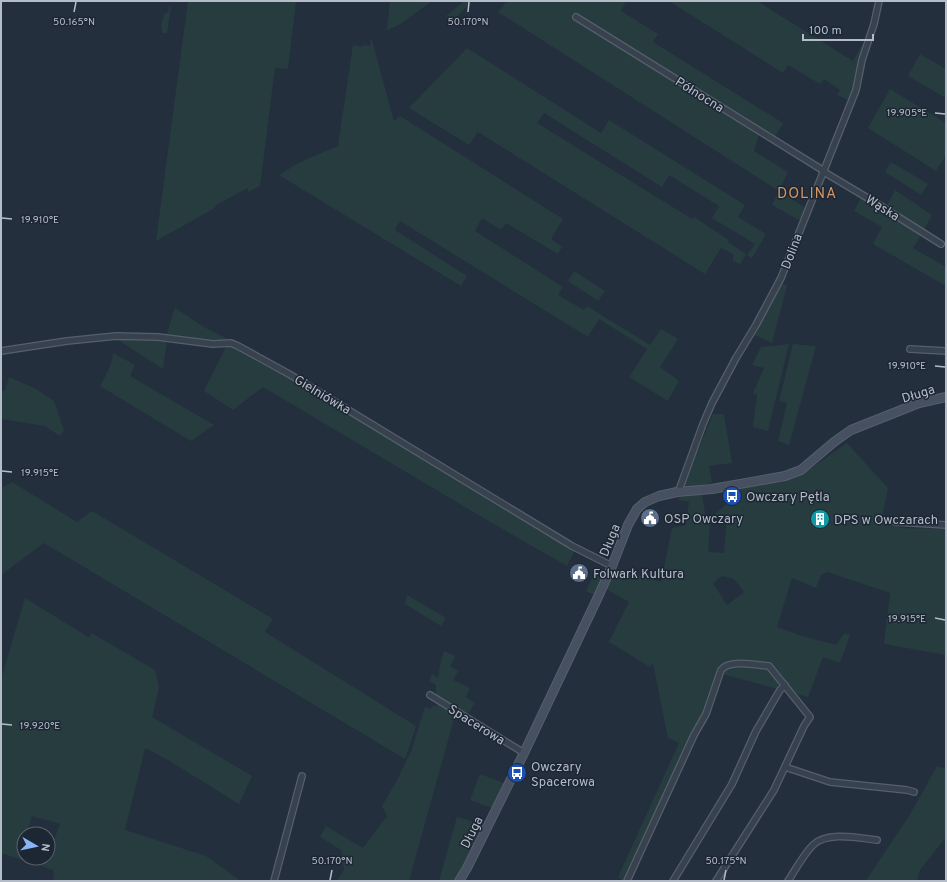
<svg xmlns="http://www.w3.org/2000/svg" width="947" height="882" font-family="Overpass,sans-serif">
  <rect width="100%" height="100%" fill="#242f3e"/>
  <!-- green -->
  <g fill="#263c3f" fill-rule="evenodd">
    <polygon points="188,1 296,1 288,69 275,68 260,186 248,192 248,188 214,206 215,208 156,241"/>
    <polygon points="390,1 432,1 399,25 387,30"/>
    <polygon points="464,1 472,1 452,22 446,16"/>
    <polygon points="507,1 626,1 621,11 658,34 653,42 783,123 772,142 759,134 754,151 788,172 779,191 806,208 801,221 772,205 779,191 498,12"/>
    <polygon points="669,1 757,1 853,61 862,45 864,46 858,65 850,101 837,95 840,90 824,79 820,84 788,65 783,73"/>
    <path d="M169 5 171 6 167 33H163C160 26 162 20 165 13H168Z"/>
    <polygon points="371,37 394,121 400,116 563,219 551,239 562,247 558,254 506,223 501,230 482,218 475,231 563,287 558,295 584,310 587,306 650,345 661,329 678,339 660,367 679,381 668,401 629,377 647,349 599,319 588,337 400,221 395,230 467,276 461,286 279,175 298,163 338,146 353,45 363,47 363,45 370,46"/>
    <polygon points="467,48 601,133 609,120 745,205 738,217 766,234 752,258 747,255 755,244 712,218 719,206 669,175 662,187 544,113 537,123 692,219 694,217 729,240 728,242 746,254 740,264 733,261 733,254 721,248 705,274 478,132 469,145 409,108"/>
    <polygon points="920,54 946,69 946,98 908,76"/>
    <polygon points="890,89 946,123 946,155 936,171 868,128"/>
    <polygon points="891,162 928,184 921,195 885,172"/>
    <polygon points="895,190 932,215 924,230 886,207"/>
    <polygon points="862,196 922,234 913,248 946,267 946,286 873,244 882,227 854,211"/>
    <polygon points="574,271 605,291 598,301 568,281"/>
    <polygon points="782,283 787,286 772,343 755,335"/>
    <polygon points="175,308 204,327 233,342 194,340 166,336"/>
    <polygon points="115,338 167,339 163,369"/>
    <polygon points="789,344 768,431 753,427 757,395 753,393 764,368 752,365 761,347"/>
    <polygon points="793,344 816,346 789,445 778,441 787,403 779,401"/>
    <polygon points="226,347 237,347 283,372 575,550 567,566 492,523 263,387 233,410 204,391"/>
    <path d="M113 353 135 365 130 376 214 425 191 441 100 386C106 376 112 365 113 353Z"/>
    <polygon points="9,377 36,389 54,401 64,430 60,436 45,426 1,419 1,391 5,390"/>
    <polygon points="713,414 724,414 732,463 709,466 712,483 687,487 684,484"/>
    <path d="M847 443 888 488 881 522 893 521 900 528 946 529V655L884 644 890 593 827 572 821 575 816 588 792 578 777 627 802 636 836 645 844 634 850 635 840 663 823 657 808 697 722 674 627 881H624L618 877 679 743 668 738 653 663 650 667 609 642 629 602 606 589 616 569 661 582 672 528 686 525 689 502 679 500V497L702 494 706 519 710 520 708 552 724 553 727 515H714L736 496 733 492C751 483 772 486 790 479 811 471 828 455 847 443ZM722 576 734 579 744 592 727 605 713 583Z"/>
    <polygon points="12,482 77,522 92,511 273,619 265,632 416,726 405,759 44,543 1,575 1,488"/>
    <polygon points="577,563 583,567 575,581 569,578"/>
    <polygon points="596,570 604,574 594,595 586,591"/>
    <polygon points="407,595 446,618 441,626 405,604"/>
    <path d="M25 598 90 638 91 633 155 670 159 688 152 717 252 776 239 804 168 760 145 748 125 830 206 856 238 879 237 881H54L53 870 1 853V679ZM32 816 60 824 54 840 48 838V858H24V834H31L27 833Z"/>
    <polygon points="444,651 455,656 450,666 458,671 453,680 470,688 466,697 475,703 467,716 436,696 436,685 429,681 432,674 438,678 440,665"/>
    <polygon points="439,702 455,715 409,881 337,881 344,870 341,850 320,837 326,826 363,848 387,816 382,806 396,782 412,749 425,707 431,709 433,705 437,706"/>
    <polygon points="937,766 946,769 946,837 920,870 917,881 863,881 867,879 911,813"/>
    <polygon points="480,774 504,783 492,808 470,800"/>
    <polygon points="457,817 484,825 462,868 453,881 439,881"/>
  </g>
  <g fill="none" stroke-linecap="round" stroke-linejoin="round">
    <!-- street casing -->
    <g stroke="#565f6c" stroke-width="8">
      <g id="street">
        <polyline points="576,17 824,171"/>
        <polyline points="824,172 876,203 941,244"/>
        <polyline points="910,349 946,351"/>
        <polyline points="1,351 67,341 116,336 158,337 213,344 231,343 238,346 289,374 572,546 612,566"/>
        <polyline points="681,492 680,487 682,482 703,424 712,403 736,358 756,325 781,278 856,90 862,60 874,24 879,1"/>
        <polyline points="896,522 946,525"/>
        <polyline points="430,695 524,753"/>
        <polyline points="785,767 830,782 907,790 914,792"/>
        <polyline points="274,881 302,776"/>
        <path d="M627 881 694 735 706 714 721 670C729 659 757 665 769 666L810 717 804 726 774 790 716 881"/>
        <polyline points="673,881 732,784 756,731 780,690 785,685"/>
        <path d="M788 881C796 869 803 855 813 845 827 831 859 838 877 840"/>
      </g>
    </g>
    <!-- secondary casing -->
    <g stroke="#565f6c" stroke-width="10">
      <polyline id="secondary" points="459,881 467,868 524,753 598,597 612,566 628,525 637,509 645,502 659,496 677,492 712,489 785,476 801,470 834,442 851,430 919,403 946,397"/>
    </g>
    <!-- street -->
    <use href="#street" stroke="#38414e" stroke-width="5.5"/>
    <!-- secondary -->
    <use href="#secondary" stroke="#465061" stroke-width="8"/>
  </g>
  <!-- ticks -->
  <path fill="none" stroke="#b4bcc9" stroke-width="1.5" d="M74 12 76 2M468 12 469 2M935 113 945 114M2 218 12 219M935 366 945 367M2 471 12 472M935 618 945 620M2 724 12 725M330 880 332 870M724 880 726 870"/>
  <!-- icons -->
  <defs>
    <g id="bus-disc" transform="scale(1)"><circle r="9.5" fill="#1a4fb4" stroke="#1d2633"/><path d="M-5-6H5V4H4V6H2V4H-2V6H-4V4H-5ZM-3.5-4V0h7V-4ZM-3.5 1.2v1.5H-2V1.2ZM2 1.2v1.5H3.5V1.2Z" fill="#fff"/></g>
    <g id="civic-disc" transform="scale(1)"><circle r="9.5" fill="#5c6f8a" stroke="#1d2633"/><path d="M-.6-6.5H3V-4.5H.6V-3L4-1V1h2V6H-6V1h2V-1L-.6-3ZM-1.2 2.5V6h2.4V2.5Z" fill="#fff"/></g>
    <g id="building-disc" transform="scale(1)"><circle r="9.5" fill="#0f9aa8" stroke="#1d2633"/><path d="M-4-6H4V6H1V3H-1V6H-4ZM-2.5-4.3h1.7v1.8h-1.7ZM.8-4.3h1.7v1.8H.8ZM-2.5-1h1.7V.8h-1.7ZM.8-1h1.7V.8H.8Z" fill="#fff"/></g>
  </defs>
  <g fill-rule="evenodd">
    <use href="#bus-disc" x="732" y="496"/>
    <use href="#civic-disc" x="650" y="518"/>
    <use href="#building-disc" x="820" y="519"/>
    <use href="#civic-disc" x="579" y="573"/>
    <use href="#bus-disc" x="517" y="773"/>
  </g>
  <g text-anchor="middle" stroke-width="3" stroke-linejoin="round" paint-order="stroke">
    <!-- street labels -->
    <g font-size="13" fill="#b4bcc9" stroke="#1d2633">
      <text transform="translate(700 94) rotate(32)" y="5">Północna</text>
      <text transform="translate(883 207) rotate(32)" y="5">Wąska</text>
      <text transform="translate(791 251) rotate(-69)" y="5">Dolina</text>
      <text transform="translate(918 393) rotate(-17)" y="5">Długa</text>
      <text transform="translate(323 394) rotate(31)" y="5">Gielniówka</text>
      <text transform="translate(609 540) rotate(-68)" y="5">Długa</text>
      <text transform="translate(477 724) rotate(32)" y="5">Spacerowa</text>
      <text transform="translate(471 832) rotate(-64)" y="5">Długa</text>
    </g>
    <!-- poi labels -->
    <g font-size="13" fill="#b4bcc9" stroke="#1d2633" text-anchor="start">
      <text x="746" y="501">Owczary Pętla</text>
      <text x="664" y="523">OSP Owczary</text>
      <text x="834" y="524">DPS w Owczarach</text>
      <text x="593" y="578">Folwark Kultura</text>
      <text x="531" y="771">Owczary<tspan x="531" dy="15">Spacerowa</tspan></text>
    </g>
    <!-- quarter labels -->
    <g font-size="15" letter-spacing="1" fill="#d59563" stroke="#1d2633">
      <text x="807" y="198">DOLINA</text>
    </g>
  </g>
  <g font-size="10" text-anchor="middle" fill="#b4bcc9" stroke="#1d2633" stroke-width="3" stroke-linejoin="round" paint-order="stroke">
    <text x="74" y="25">50.165°N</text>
    <text x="468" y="25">50.170°N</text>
    <text x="907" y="116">19.905°E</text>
    <text x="40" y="223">19.910°E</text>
    <text x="907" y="369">19.910°E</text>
    <text x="40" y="476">19.915°E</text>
    <text x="907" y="622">19.915°E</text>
    <text x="40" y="729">19.920°E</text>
    <text x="332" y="864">50.170°N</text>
    <text x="726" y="864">50.175°N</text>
  </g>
  <!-- border -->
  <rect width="947" height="882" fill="none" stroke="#b4bcc9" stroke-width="4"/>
  <!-- north arrow -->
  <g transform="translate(36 846) rotate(99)"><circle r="19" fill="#1d2633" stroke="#59626f"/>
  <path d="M0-3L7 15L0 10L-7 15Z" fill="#8ab4f8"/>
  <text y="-6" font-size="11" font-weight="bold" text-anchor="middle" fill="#b4bcc9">N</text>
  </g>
  <!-- scale -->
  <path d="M803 34v6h70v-6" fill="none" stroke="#b4bcc9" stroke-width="2"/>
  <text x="809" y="34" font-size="12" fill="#b4bcc9" stroke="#1d2633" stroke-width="3" paint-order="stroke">100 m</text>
</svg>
